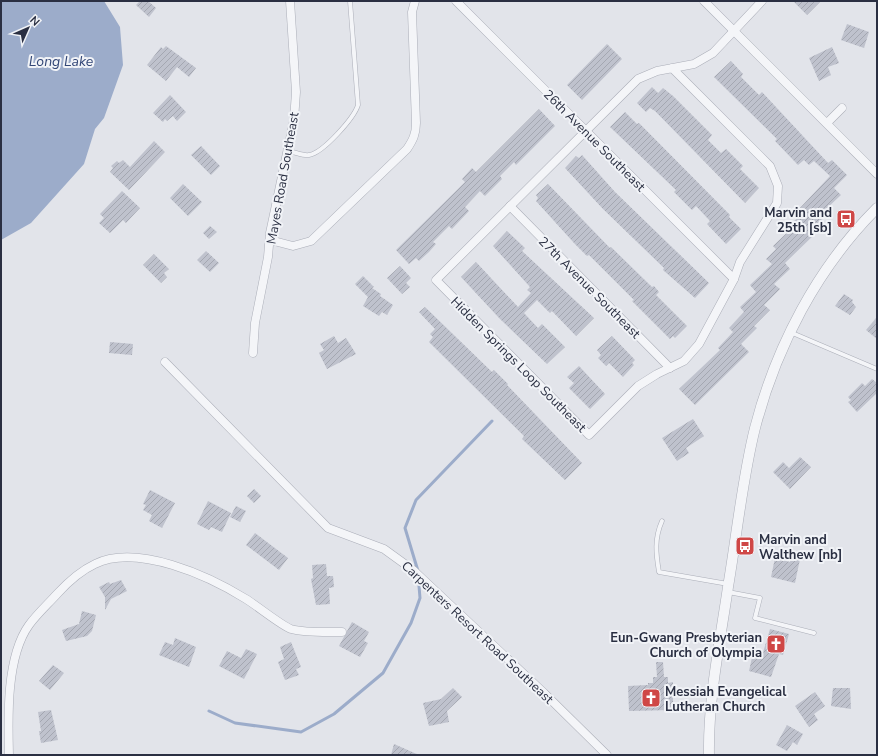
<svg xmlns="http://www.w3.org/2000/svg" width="878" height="756" font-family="'Nunito Sans',sans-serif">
  <defs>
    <pattern id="building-hatch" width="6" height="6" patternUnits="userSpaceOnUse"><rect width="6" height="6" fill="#bfc2cd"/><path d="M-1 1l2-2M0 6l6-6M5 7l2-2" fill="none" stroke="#a4a7b1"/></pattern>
  </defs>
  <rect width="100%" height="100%" fill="#e2e4ea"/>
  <!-- water -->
  <polygon fill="#9cacca" points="1,1 104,1 120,27 123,65 104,118 95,129 84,164 31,223 1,240"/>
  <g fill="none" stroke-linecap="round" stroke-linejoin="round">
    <!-- stream -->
    <g stroke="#9cacca" stroke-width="3">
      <polyline points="418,571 405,528 416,500 492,421"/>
      <polyline points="209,711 235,723 301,732 334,714 383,673 411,623 420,598 419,586"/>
    </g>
  </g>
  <!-- building -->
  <g fill="url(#building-hatch)">
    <polygon points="140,1 148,1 156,8 149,17 136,5"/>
    <polygon points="793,1 821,1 807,15"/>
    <polygon points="847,24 869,32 864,48 841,40"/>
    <polygon points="607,44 622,59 582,100 567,85"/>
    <polygon points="166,46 196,68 189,77 177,67 166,81 147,65 161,47 163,49"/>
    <polygon points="832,47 839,63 828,67 831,75 819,81 809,58"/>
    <polygon points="731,61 743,74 741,77 759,95 762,92 828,163 832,160 847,175 834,188 841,195 826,209 829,212 813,228 817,232 785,263 790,269 774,284 780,289 764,305 770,310 754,326 757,328 741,344 749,352 695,405 679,389 720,350 718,348 733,332 729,328 744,312 740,307 756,292 750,285 772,264 766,259 776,249 773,246 795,225 793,222 803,213 799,209 830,176 814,161 809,165 804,160 798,165 775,141 777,139 714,77"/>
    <polygon points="652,87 658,93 663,88 673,96 712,135 708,140 721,153 726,149 743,166 740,169 759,188 745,203 655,111 650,108 646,112 637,103"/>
    <polygon points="170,95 186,112 177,121 173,116 167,121 165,119 163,122 153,113"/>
    <polygon points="539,109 555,126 516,165 514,162 500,176 502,179 485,196 480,191 465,207 469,211 452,229 449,226 433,242 436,244 429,252 419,261 416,258 409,264 396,250 465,182 462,179 472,168 476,172"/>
    <polygon points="625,112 637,124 639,123 730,215 729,217 741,229 726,244 707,224 710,221 696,206 692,210 674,192 676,190 610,127"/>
    <polygon points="154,141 165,152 129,190 110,172 113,168 111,166 117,161 119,163 123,160 130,167"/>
    <polygon points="201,146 220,166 211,175 191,155"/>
    <polygon points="582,155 615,192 709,283 695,298 663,270 664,268 603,209 565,168 576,156 579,158"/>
    <polygon points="183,184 202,202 188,216 170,198"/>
    <polygon points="548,184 610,248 611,247 652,287 654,286 659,292 656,295 687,326 675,338 673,336 670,339 632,301 634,300 589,255 587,256 574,243 536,201 538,198 536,195"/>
    <polygon points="122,191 140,208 126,223 123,220 110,233 99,223 104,218 100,214"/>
    <polygon points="210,226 217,232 209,239 203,233"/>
    <polygon points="507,231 525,248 522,251 594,318 576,336 552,311 550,313 537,300 524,313 538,328 542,324 565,347 547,364 500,319 461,277 476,262 518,307 531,293 527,290 530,287 493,246"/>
    <polygon points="206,251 219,263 210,272 197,260"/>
    <polygon points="154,254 169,269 164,273 167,277 161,283 143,265"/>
    <polygon points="400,266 411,278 406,283 410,287 402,294 387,278"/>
    <polygon points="363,276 374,287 372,288 381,294 380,296 393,305 387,315 382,312 379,316 363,306 368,297 355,284"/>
    <polygon points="844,294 853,300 852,302 856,307 850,315 835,306"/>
    <polygon points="425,307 492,372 494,370 508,384 507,385 582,463 565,480 522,439 524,436 429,342 433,337 430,334 435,329 419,312"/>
    <polygon points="877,317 877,339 866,330"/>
    <polygon points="334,336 338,343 346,338 356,354 327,369 319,353 324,350 320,344"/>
    <polygon points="612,336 635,360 632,363 634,365 623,377 609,363 606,366 598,358 601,355 597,350"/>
    <polygon points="110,342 133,344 132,355 109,353"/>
    <polygon points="579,366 605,394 590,409 569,388 574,383 567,377"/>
    <polygon points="872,379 877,383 877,393 857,412 848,402 851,400 848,397 862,383 865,386"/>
    <polygon points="693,419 704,436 686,448 689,453 677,461 662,438"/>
    <polygon points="800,457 811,467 790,489 773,472 783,462 789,468"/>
    <polygon points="254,489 261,496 254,503 247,496"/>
    <polygon points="150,490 175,503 162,528 149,521 152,515 143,510 146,505 143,504"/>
    <polygon points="208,501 231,513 222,532 211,527 209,530 197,524"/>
    <polygon points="236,506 246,511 240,522 230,517"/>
    <polygon points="255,533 288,558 279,570 246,545"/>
    <polygon points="791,557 800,559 795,583 771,577 775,558 790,562"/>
    <polygon points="326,564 327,576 333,576 334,587 329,588 330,604 316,605 311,579 313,578 312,565"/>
    <polygon points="121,580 127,591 111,599 105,610 105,597 99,587 109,582 110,584"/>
    <polygon points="82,611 96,615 92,631 87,636 66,641 62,630 79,624"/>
    <polygon points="352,622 369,632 364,641 368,643 360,657 339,646"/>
    <polygon points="770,629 789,634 783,655 779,654 771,677 749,671 753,653 762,656"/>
    <polygon points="175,638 196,647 189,667 159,655 165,642 173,645"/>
    <polygon points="291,642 301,667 296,669 299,675 285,680 278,662 284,659 280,647"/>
    <polygon points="246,649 257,654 244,679 219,666 227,651 241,658"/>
    <polygon points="656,662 663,662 664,677 668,677 668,683 673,682 673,710 629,711 628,686 648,685 648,683 653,683 653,677 657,677"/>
    <polygon points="53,665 64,673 50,690 39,681"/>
    <polygon points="453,688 462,697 447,711 449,722 429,726 423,703 441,699"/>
    <polygon points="833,688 850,688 851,709 831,706"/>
    <polygon points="815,692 825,706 814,714 818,720 809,727 795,706"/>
    <polygon points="51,710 58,740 41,743 39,731 41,731 38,712"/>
    <polygon points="787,725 803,734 797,745 793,742 787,751 776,745"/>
    <polygon points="394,744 419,755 391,755"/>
  </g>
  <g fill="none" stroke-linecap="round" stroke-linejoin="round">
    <!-- service casing -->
    <g stroke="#abaeb8" stroke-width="5">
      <g id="service">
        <path d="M288 151C295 152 303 156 309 155 323 153 354 118 358 105L350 1"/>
        <polyline points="790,332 877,369"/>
        <path d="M662 521C654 539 656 554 659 572L728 584"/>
        <polyline points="728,592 760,598 755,618 814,633"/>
      </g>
    </g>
    <!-- minor casing -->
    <g stroke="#abaeb8" stroke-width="9">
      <g id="minor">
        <polyline points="456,1 734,279"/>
        <polyline points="704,1 877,174"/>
        <polyline points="672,68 770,166 778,186 777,203 740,262 734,279 699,344 684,361 657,374 638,386 589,435 436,280 638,79 657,71 694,64 713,53 762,1"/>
        <polyline points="827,123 842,108"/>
        <polyline points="510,206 670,368"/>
        <path d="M270 240 293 246 311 241 407 149C413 140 416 134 416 123L412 12 415 1"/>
        <polyline points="253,353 255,323 268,257 270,233 294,120 296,92 290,1"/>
        <polyline points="165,362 328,528 384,549 413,570 544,693 607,755"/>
        <path d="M9 755C8 718 6 657 29 625 37 614 48 604 57 594 68 582 80 571 95 564 137 543 209 576 246 599 256 605 282 626 291 629 306 633 326 632 342 632"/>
      </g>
    </g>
    <!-- tertiary casing -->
    <g stroke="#abaeb8" stroke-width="11">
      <path id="tertiary" d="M709 755C708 699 720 642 728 587 737 534 742 480 755 428 776 347 817 268 877 208"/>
    </g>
    <!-- service -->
    <use href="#service" stroke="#f4f5f8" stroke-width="4"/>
    <!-- minor -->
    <use href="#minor" stroke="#f4f5f8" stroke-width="8"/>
    <!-- tertiary -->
    <use href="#tertiary" stroke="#f4f5f8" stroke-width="10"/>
  </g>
  <!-- icons -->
  <defs>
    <g id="bus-square" transform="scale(1)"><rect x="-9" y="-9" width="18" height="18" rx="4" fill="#cf4746" stroke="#f1f3f7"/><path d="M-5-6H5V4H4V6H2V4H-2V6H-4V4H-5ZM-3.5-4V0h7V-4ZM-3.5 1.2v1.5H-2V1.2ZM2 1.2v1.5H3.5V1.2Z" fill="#fff"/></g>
    <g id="church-square" transform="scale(1)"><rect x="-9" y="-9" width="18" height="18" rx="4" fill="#cf4746" stroke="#f1f3f7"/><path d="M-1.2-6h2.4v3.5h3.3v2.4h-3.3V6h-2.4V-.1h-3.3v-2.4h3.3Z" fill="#fff"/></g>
  </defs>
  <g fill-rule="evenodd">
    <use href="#bus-square" x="846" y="219"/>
    <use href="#bus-square" x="745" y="546"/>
    <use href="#church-square" x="776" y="644"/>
    <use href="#church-square" x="651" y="698"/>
  </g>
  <g text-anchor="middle" stroke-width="4" stroke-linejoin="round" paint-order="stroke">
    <!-- street labels -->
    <g font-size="13" fill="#2a2f42" stroke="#f1f3f7">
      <text transform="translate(595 140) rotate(45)" y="5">26th Avenue Southeast</text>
      <text transform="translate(282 178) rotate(-80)" y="5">Mayes Road Southeast</text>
      <text transform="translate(590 287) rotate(45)" y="5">27th Avenue Southeast</text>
      <text transform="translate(519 364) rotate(45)" y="5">Hidden Springs Loop Southeast</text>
      <text transform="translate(478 632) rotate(43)" y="5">Carpenters Resort Road Southeast</text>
    </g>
    <!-- poi labels -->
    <g font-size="13" font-weight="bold" fill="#2a2f42" stroke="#f1f3f7" text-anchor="end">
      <text x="832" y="217">Marvin and<tspan x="832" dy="15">25th [sb]</tspan></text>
      <text x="759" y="544" text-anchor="start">Marvin and<tspan x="759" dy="15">Walthew [nb]</tspan></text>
      <text x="762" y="642">Eun-Gwang Presbyterian<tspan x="762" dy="15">Church of Olympia</tspan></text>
      <text x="665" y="696" text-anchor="start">Messiah Evangelical<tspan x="665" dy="15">Lutheran Church</tspan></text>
    </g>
    <!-- water labels -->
    <g font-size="14" font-style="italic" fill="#334777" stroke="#f1f3f7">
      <text x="61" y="66">Long Lake</text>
    </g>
  </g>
  <!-- border -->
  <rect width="878" height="756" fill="none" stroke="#2a2f42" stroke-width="4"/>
  <!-- north arrow -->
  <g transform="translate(28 28) rotate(45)" stroke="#f1f3f7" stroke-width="3" paint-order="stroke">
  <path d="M0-3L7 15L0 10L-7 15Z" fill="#2a2f42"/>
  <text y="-6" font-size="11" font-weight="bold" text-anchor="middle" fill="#2a2f42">N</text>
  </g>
</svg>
